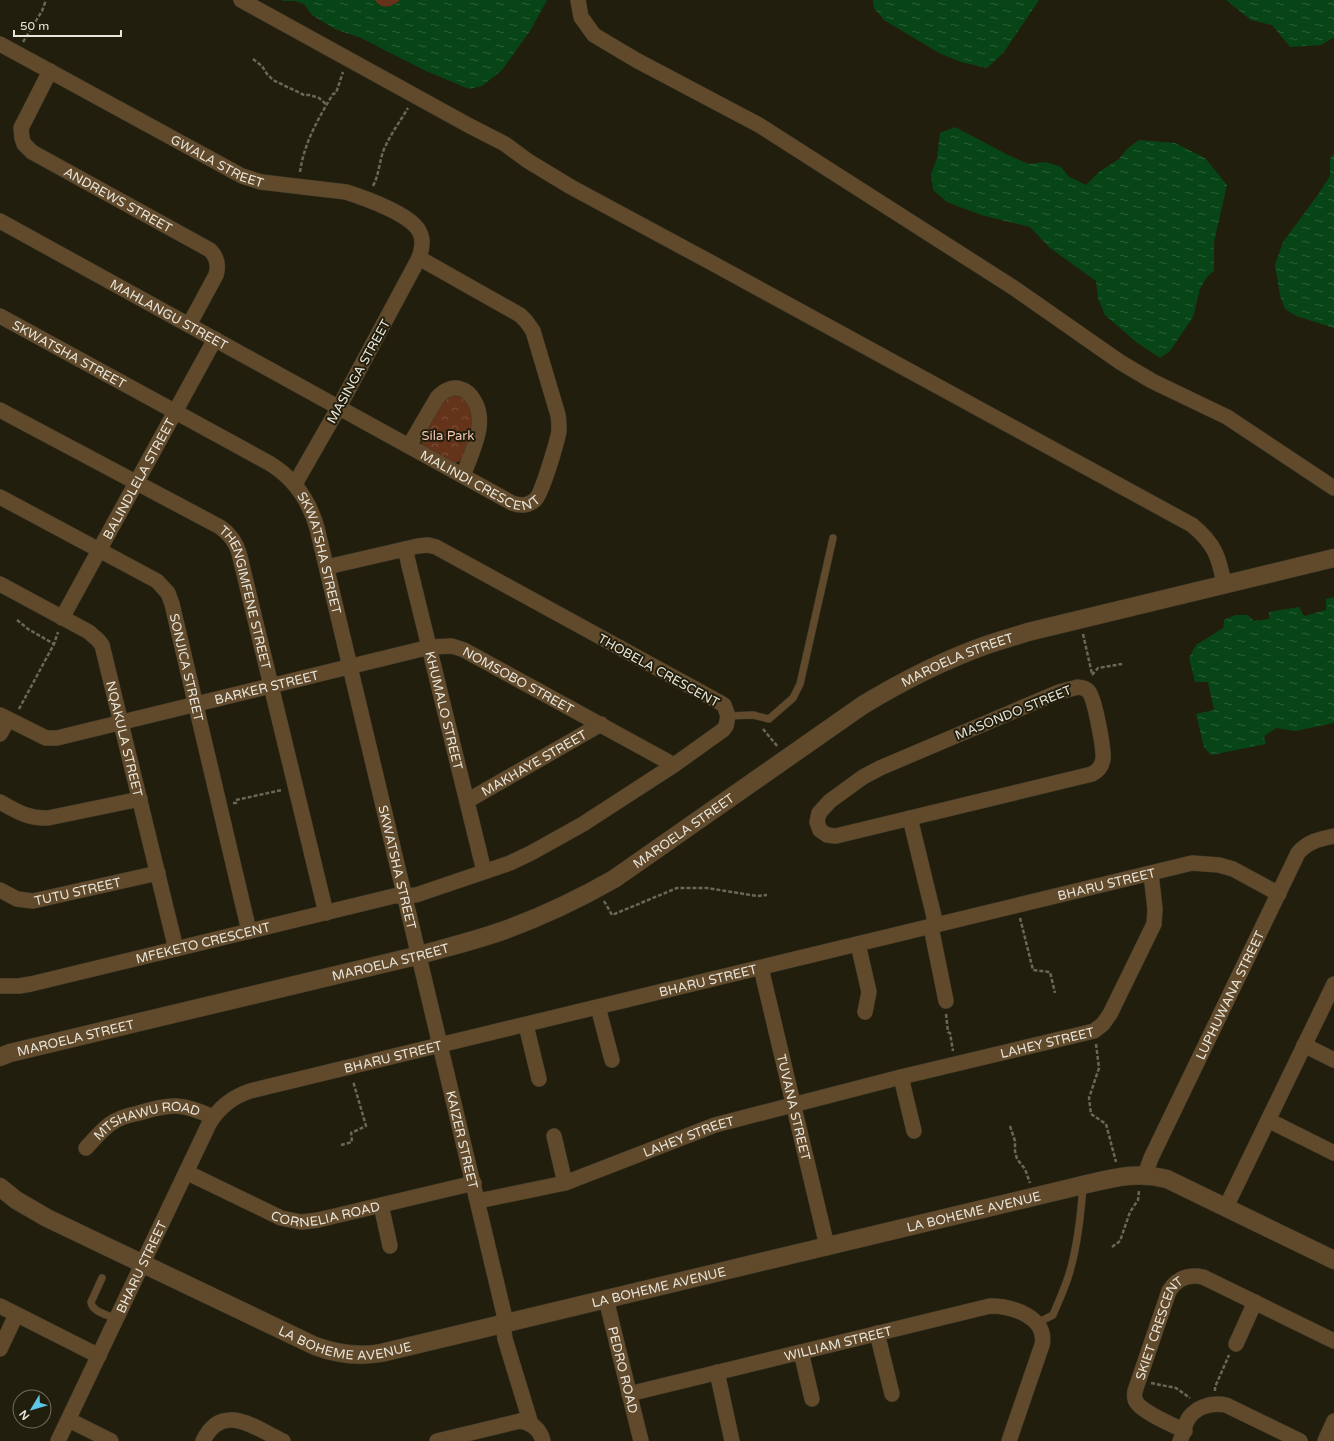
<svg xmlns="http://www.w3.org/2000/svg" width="1334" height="1441" font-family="'Varela Round',sans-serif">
  <defs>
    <pattern id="park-crowns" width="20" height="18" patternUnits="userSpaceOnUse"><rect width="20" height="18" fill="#643319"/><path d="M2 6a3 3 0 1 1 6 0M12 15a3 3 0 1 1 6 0" fill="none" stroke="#7a503a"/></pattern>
    <pattern id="water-ripples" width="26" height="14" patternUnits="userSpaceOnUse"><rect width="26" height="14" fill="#074516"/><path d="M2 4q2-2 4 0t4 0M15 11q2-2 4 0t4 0" fill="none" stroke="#2b6037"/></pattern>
  </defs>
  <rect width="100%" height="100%" fill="#221e0d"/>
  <!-- green -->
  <path fill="#643319" d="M375 0H400C393 7 381 11 375 0Z"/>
  <!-- park -->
  <polygon fill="url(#park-crowns)" points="452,394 462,396 472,410 473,430 461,461 454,463 422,445 421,437 442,399"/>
  <!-- water -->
  <g fill="url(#water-ripples)">
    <path d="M281 0H375C381 11 393 7 400 0H547L530 31 502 70 482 86 469 89 426 71 361 38 335 29 312 15 304 4 295 1H283Z"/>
    <polygon points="873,0 1039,0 1004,52 987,68 961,62 939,53 884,20 874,8"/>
    <polygon points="1226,0 1334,0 1334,37 1321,45 1290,47 1272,25 1251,20"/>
    <polygon points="955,127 1010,156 1029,164 1046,162 1061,167 1068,176 1086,185 1099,172 1119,159 1128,148 1139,140 1175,143 1205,158 1227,185 1214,242 1214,271 1207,277 1200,289 1193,317 1170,351 1160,358 1136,342 1105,315 1098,298 1096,281 1050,248 1030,227 981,215 947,202 933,190 931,174 937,158 940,133"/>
    <polygon points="1334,153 1334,328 1296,316 1285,309 1280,296 1275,265 1283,242 1317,196 1330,176 1330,159"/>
    <polygon points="1334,597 1334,723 1295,731 1276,728 1264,736 1266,744 1211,755 1204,747 1196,714 1214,710 1208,682 1195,682 1189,658 1196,645 1223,628 1224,620 1235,615 1248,615 1254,621 1269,619 1269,612 1299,607 1304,616 1326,610 1326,599"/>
  </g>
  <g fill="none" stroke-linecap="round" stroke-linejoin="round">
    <!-- service casing -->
    <g stroke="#3e3a2a" stroke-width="8">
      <g id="service">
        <polyline points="728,716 753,715 769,719 793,698 800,684 833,538"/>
        <path d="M102 1278 91 1302C92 1312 108 1315 117 1319"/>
        <path d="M1037 1323 1053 1315C1059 1300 1066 1286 1070 1271 1078 1243 1081 1214 1083 1185"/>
      </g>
    </g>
    <!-- minor casing -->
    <g stroke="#3e3a2a" stroke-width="16">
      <g id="minor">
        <path d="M241 0 468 125 505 144 528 161 571 187 712 263 1192 525C1215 544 1219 557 1224 584"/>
        <polyline points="578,0 581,17 594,35 636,60 759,125 1014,288 1120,362 1152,381 1227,417 1334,488"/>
        <path id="s1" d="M0 44 242 176 261 182 346 192C365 198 410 214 419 231 424 240 422 248 419 258L339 407 295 484"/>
        <path id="s2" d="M50 71 21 128 22 138 24 144 32 152 210 250C217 257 219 265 216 275L189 325"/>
        <path id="s3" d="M0 221 512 503C520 506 528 506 535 500 542 494 557 442 559 431 559 426 559 421 558 415L533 331 526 321 520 315 419 258"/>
        <path id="s4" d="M0 316 269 463C294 478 309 500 317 528L504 1314 503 1324 505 1339 531 1424"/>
        <path id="s5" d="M0 410 220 527C230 534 236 542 239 553L326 913"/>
        <path d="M409 446 437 398C443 391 452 386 461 389 466 390 471 395 473 399 489 422 471 453 463 476"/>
        <path id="s6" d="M0 497 157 581 168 593 172 604 249 931"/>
        <path id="s7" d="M405 549 484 871"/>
        <path id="s8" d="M0 584 89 632 98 640 102 645 176 949"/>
        <path id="s9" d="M62 618 215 339"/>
        <path d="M1078 687C1083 688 1086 688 1089 692 1095 700 1104 749 1103 759 1102 766 1098 771 1092 774L836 836 827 835 820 830 817 822 819 813 830 801 863 777 880 768 1059 692Z"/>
        <path id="s10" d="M0 715 46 738H57L430 647 452 646 464 650 674 765"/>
        <polyline points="0,734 8,720"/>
        <path id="s11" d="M467 801 601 724"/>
        <path d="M0 802C16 811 29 819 48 818L140 799"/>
        <polyline points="910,818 936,925"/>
        <path id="s12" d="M0 890 17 899 33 901 158 873"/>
        <polyline points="931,927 946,1001"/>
        <polyline points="858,944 869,992 865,1012"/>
        <path id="s13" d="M761 968 827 1246"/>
        <path id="s14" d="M0 986H19L31 984 394 896 416 895 510 863 531 853 583 824 674 765 723 730 726 726 728 716 724 705 719 702 436 547 428 545 418 546 327 567"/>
        <polyline points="598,1007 612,1060"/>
        <polyline points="526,1025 539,1079"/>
        <polyline points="1304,1045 1334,1060"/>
        <polyline points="901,1077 914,1131"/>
        <polyline points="1268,1120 1334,1153"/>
        <polyline points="554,1136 565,1183"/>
        <path id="s15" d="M86 1148C94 1139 101 1131 110 1124 118 1118 129 1115 139 1113 171 1103 182 1103 213 1117"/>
        <path id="s16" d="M186 1172 281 1218 301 1222 318 1220 474 1183"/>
        <path id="s17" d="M1145 1175 1151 1158 1298 853C1308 841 1320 839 1334 836"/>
        <path id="s18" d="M478 1201 565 1183 715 1125 901 1077 1094 1031 1103 1024 1110 1014 1154 924 1155 909 1151 874"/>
        <polyline points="381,1205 390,1246"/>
        <polyline points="1226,1207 1334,984"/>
        <path id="s19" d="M606 1299 641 1441"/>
        <polyline points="0,1306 99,1356"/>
        <polyline points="877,1333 892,1394"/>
        <polyline points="1236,1344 1255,1302"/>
        <polyline points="0,1349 16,1315"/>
        <polyline points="801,1352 812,1399"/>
        <polyline points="717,1372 732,1441"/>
        <path id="s20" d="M629 1394 990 1306C1012 1306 1048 1317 1042 1345L1009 1441"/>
        <polyline points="69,1420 111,1441"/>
        <path id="s21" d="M1185 1431C1173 1425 1144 1413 1137 1403 1134 1399 1134 1396 1135 1391L1169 1291C1177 1278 1189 1274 1203 1277L1334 1341"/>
        <path id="s22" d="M58 1441 209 1124C219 1107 232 1097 250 1091L1192 863 1219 865 1233 869 1279 894"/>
        <path d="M203 1441C222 1401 255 1428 283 1441"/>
        <path d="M437 1441 520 1421C532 1423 540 1429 543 1441"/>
        <path d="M1180 1441C1183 1435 1184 1429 1186 1423 1193 1407 1211 1402 1226 1405L1300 1441"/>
        <polyline points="1325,1441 1334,1421"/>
      </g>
    </g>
    <!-- tertiary casing -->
    <g stroke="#3e3a2a" stroke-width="19">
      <g id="tertiary">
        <path id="s23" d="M0 1057 10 1053 420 955C448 947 477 940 505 930 543 916 579 899 614 879L863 705C901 682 940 662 981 647 997 641 1013 637 1028 632L1334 558"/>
        <path id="s24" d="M0 1187 16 1200 47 1218 315 1346C337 1354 358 1357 381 1353L1083 1185C1113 1178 1136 1171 1167 1179L1334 1260"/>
      </g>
    </g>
    <!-- path -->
    <g stroke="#6a6758" stroke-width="2.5" stroke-dasharray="4 2" stroke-linecap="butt">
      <polyline points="23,42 42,11 46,0"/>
      <polyline points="253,59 262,66 267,74 273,80 304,95 310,95 319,98 327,105"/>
      <path d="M300 172C304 143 318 119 333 94L336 93 343 72"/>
      <path d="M373 186C380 173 379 158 386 145 392 132 401 120 408 108"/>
      <polyline points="17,620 28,629 54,644"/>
      <polyline points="1083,634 1092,674"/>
      <polyline points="1092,675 1098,668 1122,664"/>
      <polyline points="19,709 54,644 58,632"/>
      <polyline points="763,729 778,747"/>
      <polyline points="233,803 236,803 236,800 282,790"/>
      <polyline points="604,901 612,915 677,888 707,888 757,896 767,895"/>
      <polyline points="1020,918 1033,970 1050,972 1055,993"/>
      <polyline points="946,1014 948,1032 950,1033 953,1051"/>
      <polyline points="1096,1044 1099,1068 1089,1098 1091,1114 1106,1124 1116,1162"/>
      <polyline points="1010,1126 1015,1141 1015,1151 1017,1159 1025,1169 1030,1183"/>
      <polyline points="341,1145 352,1142 351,1133 366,1126 353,1081"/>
      <polyline points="1112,1247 1120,1241 1130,1212 1138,1200 1139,1191"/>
      <polyline points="1151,1383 1176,1388 1190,1398"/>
      <polyline points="1215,1391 1215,1387 1229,1355"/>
    </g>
    <!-- service -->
    <use href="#service" stroke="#61492b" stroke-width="7"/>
    <!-- minor -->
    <use href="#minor" stroke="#61492b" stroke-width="15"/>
    <!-- tertiary -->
    <use href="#tertiary" stroke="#61492b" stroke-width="18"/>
  </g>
  <g text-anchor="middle" stroke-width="4" stroke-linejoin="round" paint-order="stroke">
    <!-- street labels -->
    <g font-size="13" fill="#e8e5da" stroke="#221e0d">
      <text dy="5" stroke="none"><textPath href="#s1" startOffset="247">GWALA STREET</textPath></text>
      <text dy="5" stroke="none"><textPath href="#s2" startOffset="190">ANDREWS STREET</textPath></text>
      <text dy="5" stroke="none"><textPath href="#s3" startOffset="193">MAHLANGU STREET</textPath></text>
      <text dy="5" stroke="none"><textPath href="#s4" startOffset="79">SKWATSHA STREET</textPath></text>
      <text transform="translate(358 371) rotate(-61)" y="5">MASINGA STREET</text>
      <text dy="5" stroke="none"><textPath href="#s3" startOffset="547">MALINDI CRESCENT</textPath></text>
      <text dy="5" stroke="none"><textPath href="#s9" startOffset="159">BALINDLELA STREET</textPath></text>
      <text dy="5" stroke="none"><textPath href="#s4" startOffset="414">SKWATSHA STREET</textPath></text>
      <text dy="5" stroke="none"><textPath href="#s5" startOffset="326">THENGIMFENE STREET</textPath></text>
      <text dy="5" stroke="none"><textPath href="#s23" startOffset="1050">MAROELA STREET</textPath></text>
      <text dy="5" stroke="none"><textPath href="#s6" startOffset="271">SONJICA STREET</textPath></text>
      <text transform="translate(659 670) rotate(29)" y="5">THOBELA CRESCENT</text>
      <text dy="5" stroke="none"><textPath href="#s10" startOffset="543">NOMSOBO STREET</textPath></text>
      <text dy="5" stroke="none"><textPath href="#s10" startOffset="278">BARKER STREET</textPath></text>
      <text dy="5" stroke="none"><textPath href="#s7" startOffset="166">KHUMALO STREET</textPath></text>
      <text transform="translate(1013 712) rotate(-22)" y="5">MASONDO STREET</text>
      <text dy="5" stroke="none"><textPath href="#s8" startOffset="216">NQAKULA STREET</textPath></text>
      <text dy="5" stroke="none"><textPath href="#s11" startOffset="77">MAKHAYE STREET</textPath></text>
      <text dy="5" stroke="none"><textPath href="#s23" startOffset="726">MAROELA STREET</textPath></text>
      <text dy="5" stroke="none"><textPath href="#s4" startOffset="738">SKWATSHA STREET</textPath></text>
      <text dy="5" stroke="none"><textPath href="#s22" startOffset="1286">BHARU STREET</textPath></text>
      <text dy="5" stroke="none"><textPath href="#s12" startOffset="81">TUTU STREET</textPath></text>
      <text dy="5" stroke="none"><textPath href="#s14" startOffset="208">MFEKETO CRESCENT</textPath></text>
      <text dy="5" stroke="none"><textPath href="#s23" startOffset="402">MAROELA STREET</textPath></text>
      <text dy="5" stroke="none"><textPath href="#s22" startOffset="876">BHARU STREET</textPath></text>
      <text dy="5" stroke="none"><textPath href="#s17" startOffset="199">LUPHUWANA STREET</textPath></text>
      <text dy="5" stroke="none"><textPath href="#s23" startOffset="78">MAROELA STREET</textPath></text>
      <text dy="5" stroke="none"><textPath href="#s18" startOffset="592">LAHEY STREET</textPath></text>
      <text dy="5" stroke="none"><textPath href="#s22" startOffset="552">BHARU STREET</textPath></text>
      <text dy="5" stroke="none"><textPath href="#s13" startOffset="143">TUVANA STREET</textPath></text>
      <text dy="5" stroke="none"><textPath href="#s15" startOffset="71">MTSHAWU ROAD</textPath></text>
      <text dy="5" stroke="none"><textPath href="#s18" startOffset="221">LAHEY STREET</textPath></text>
      <text dy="5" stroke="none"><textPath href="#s4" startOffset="1018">KAIZER STREET</textPath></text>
      <text dy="5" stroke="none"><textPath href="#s16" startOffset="151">CORNELIA ROAD</textPath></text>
      <text dy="5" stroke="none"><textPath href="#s24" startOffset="1030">LA BOHEME AVENUE</textPath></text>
      <text dy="5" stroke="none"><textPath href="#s22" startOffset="193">BHARU STREET</textPath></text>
      <text dy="5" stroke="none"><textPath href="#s24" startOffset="706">LA BOHEME AVENUE</textPath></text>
      <text dy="5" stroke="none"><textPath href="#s21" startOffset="136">SKIET CRESCENT</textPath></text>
      <text dy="5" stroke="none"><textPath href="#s24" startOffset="383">LA BOHEME AVENUE</textPath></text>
      <text dy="5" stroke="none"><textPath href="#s20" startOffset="215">WILLIAM STREET</textPath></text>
      <text dy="5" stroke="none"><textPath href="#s19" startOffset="73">PEDRO ROAD</textPath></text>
    </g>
    <!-- park labels -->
    <g font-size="13" fill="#f3c5af" stroke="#221e0d">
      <text x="448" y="440">Sila Park</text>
    </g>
  </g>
  <!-- north arrow -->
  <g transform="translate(32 1409) rotate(232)"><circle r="19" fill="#221e0d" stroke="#716e5f"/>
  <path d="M0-3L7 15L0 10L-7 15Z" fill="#5dc7e8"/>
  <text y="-6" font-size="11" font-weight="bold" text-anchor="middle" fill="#e8e5da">N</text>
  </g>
  <!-- scale -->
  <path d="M14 30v6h107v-6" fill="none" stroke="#e8e5da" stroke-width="2"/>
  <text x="20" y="30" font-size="12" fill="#e8e5da" stroke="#221e0d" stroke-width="3" paint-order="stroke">50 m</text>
</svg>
